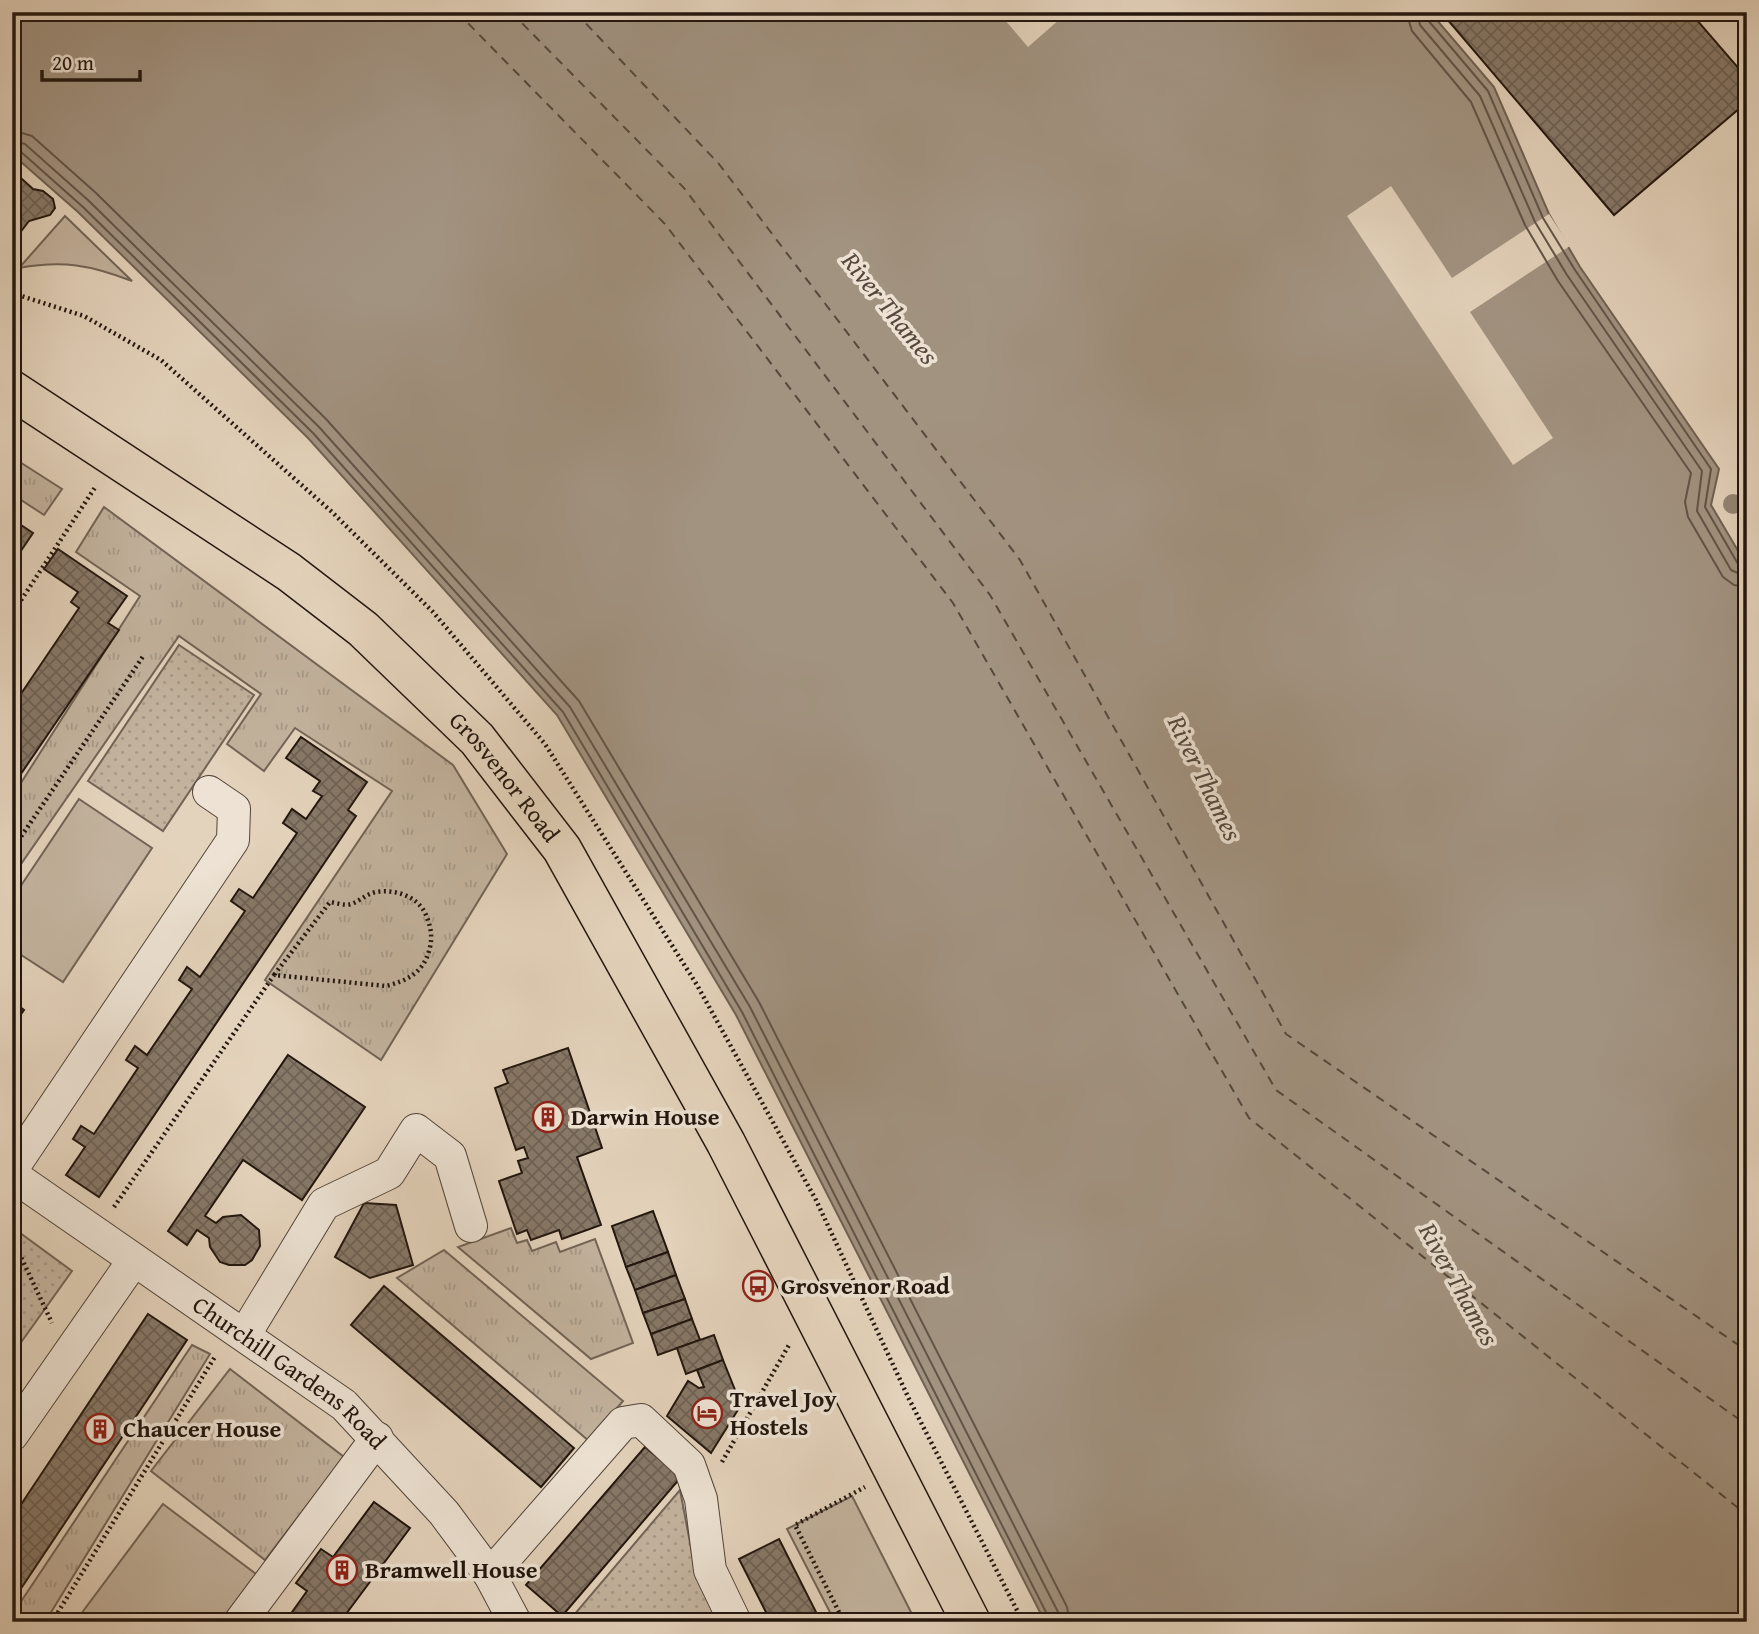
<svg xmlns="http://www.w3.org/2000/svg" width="1759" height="1634" font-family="'Gentium Book Plus',serif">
  <defs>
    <pattern id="grass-tufts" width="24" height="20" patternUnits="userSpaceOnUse" patternTransform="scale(1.75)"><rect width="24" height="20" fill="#c3b39e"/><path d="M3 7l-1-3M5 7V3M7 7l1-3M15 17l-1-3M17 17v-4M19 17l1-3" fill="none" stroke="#a79987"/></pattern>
    <pattern id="park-dots" width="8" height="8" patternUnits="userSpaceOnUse" patternTransform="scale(1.75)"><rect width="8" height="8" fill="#c3b39e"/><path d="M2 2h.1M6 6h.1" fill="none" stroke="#a79987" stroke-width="1.8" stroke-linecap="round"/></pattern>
    <pattern id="building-cross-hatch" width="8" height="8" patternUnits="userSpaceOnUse" patternTransform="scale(1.75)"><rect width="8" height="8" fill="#877868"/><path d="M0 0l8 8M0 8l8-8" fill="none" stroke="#6e6154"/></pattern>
  </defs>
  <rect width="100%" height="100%" fill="#e4d3bc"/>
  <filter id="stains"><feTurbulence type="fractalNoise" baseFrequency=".00286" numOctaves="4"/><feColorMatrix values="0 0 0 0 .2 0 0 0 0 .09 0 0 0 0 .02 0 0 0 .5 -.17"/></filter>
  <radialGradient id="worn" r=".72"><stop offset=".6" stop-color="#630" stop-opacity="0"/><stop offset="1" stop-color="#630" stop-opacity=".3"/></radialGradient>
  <!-- grass -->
  <g fill="url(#grass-tufts)" stroke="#726456" stroke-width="2">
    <polygon points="12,457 62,489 44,515 12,494"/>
    <polygon points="104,507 453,765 507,854 381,1060 265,980 392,791 295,728 264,771 227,744 261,694 179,636 12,877 12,797 140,596 76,552"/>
    <polygon points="511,1228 517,1243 527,1240 532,1251 556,1242 560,1252 595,1239 633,1343 591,1359 458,1247"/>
    <polygon points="444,1250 623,1401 589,1441 397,1278"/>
    <polygon points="192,1345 210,1354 45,1622 12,1622 12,1615"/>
    <polygon points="230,1369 344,1457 265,1560 151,1471"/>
  </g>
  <!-- park -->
  <g fill="url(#park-dots)" stroke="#726456" stroke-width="2">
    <polygon points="179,645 254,695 163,831 88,781"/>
    <polygon points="12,1227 72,1271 12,1355"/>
    <polygon points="680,1490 695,1569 720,1622 568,1622"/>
  </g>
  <!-- garden -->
  <g fill="#c3b39e" stroke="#726456" stroke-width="2">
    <path d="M65 216 132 281C90 265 63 260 19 268Z"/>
    <polygon points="79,799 152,848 63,982 12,949 12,899"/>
    <polygon points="852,1496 916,1622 835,1622 787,1529"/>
    <polygon points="163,1504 256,1574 221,1622 75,1622"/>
  </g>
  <!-- water -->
  <polygon fill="#a29381" stroke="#6f6153" stroke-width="2" points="12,12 1430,12 1494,87 1549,214 1580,267 1719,469 1711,505 1747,566 1747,1622 1045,1622 736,1015 557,715 308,438 78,212 12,154"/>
  <!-- pier -->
  <g fill="#e4d3bc">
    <polygon points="998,12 1068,12 1028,47"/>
    <polygon points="1391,186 1452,278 1549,214 1570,246 1470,312 1553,438 1513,465 1347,216"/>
  </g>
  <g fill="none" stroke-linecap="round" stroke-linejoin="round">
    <!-- shore -->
    <g stroke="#625448" stroke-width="2">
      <polyline points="1406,12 1412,31 1471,102 1525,225 1558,281 1691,473 1685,502 1688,517 1723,577 1734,585 1747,587"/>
      <polyline points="1417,12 1420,25 1480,96 1535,222 1567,275 1702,471 1697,511 1731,570 1747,577"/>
      <polyline points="1425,12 1427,19 1488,91 1543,218 1575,270 1711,469 1705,507 1738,564 1747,568"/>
      <polyline points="12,130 32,136 96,193 326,419 579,701 759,1002 1067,1607 1070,1622"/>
      <polyline points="12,140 25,144 89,201 319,427 570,707 750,1007 1058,1612 1060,1622"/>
      <polyline points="12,149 20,151 83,207 313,433 563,712 742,1012 1051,1622"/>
    </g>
    <!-- ferry -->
    <g stroke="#55483c" stroke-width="2" stroke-dasharray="9 7" stroke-linecap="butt">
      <polyline points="457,12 665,224 953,603 1249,1118 1747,1515"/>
      <polyline points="511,12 684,188 990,595 1276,1090 1747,1425"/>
      <polyline points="575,12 719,164 1020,560 1286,1034 1747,1351"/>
    </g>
  </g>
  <!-- building -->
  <g fill="url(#building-cross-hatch)" stroke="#22160e" stroke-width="2">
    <polygon points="1441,12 1690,12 1747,78 1747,102 1614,215"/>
    <polygon points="12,170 33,189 43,191 53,199 55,208 50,215 29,221 12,243"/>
    <polygon points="12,519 33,533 12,564"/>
    <polygon points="58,549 127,596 108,623 119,630 12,787 12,707 79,608 71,602 78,592 44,569"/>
    <polygon points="301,737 367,782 348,810 356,816 99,1197 66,1175 85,1147 73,1139 81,1126 94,1134 138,1068 126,1060 135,1046 147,1055 192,989 179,980 187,967 200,977 245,911 231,901 239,889 253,898 297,833 283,823 292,809 306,819 322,796 313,791 320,781 286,758"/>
    <polygon points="12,1001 24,1010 12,1027"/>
    <polygon points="568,1048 602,1148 577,1157 601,1225 562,1239 559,1230 531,1240 527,1230 517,1234 499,1181 522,1173 518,1161 528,1158 524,1147 516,1150 495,1088 508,1083 503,1070"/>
    <polygon points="288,1055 365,1107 302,1200 243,1160 205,1216 216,1223 223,1217 241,1215 259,1230 260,1246 252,1260 245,1265 229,1265 220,1262 210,1247 209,1238 197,1230 187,1245 168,1231"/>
    <polygon points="364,1203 396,1205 413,1265 370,1278 335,1257"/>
    <polygon points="653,1211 668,1252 626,1267 612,1226"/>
    <polygon points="668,1252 676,1275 635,1290 626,1267"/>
    <polygon points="676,1275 685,1299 643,1313 635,1290"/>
    <polygon points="384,1286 574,1448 541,1487 351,1325"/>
    <polygon points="685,1299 692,1319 651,1334 643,1313"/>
    <polygon points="148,1314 187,1340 12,1602 12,1518"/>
    <polygon points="692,1319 700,1340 658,1355 651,1334"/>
    <polygon points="714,1335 723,1360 686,1374 677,1348"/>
    <polygon points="723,1360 741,1405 711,1453 667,1416 688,1381 699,1388 704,1387 697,1370"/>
    <polygon points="645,1447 681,1477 562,1616 526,1585"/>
    <polygon points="374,1502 410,1528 340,1622 285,1622 307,1591 296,1583 321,1549 333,1557"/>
    <polygon points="779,1539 821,1622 771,1622 739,1559"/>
  </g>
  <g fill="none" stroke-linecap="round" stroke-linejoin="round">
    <!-- minor casing -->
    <g stroke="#52453a" stroke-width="34">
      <g id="minor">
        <polyline points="12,1169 233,840 234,809 209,792"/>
        <path id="s1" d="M12 1175 344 1405 444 1513 490 1575 515 1622"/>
        <polyline points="245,1334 324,1204 389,1173 416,1130 450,1156 471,1226"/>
        <polyline points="12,1435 134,1260"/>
        <polyline points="490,1575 623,1423 641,1420 689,1465 701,1499 710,1570 735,1622"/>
        <polyline points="240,1622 377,1438"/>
      </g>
    </g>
    <!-- highway casing -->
    <g stroke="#22160e" stroke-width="41">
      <g id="highway">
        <path id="s2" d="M12 390 289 572 363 629 477 739 562 849 726 1143 971 1622"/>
      </g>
    </g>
    <!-- path -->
    <g stroke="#22160e" stroke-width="4.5" stroke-dasharray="2 3.5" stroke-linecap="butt">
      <polyline points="12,293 84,316 161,360 332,512 433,612 545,744 697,985 816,1200 909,1399 1023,1622"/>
      <polyline points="12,614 96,486"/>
      <polyline points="12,850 144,655"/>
      <path d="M114 1207 274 975 386 986C406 981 423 973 429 951 433 938 431 927 426 915 418 896 395 889 376 892 366 894 360 901 351 904 345 906 337 903 330 902L274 975"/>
      <polyline points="12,1238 52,1323"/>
      <polyline points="12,1264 16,1252"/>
      <polyline points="722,1462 789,1345"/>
      <polyline points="52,1622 216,1355"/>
      <polyline points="844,1622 795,1525 865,1487"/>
    </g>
    <!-- minor -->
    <use href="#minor" stroke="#ede2d3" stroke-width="32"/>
    <!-- highway -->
    <use href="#highway" stroke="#e4d3bc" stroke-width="38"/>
  </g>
  <!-- trees -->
  <circle fill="#948574" cx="1733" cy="504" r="10"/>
  <!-- icons -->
  <defs>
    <g id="building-ring" transform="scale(1.575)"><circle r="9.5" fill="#ede2d3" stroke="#8f2418" stroke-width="1.5"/><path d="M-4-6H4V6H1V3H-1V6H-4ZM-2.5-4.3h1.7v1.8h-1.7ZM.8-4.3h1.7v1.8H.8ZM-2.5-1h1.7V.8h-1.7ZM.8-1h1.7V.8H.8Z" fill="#8f2418"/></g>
    <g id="bus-ring" transform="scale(1.575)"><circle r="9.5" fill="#ede2d3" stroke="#8f2418" stroke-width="1.5"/><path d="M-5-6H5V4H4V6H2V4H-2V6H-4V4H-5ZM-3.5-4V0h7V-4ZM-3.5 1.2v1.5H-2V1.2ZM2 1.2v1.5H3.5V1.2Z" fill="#8f2418"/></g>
    <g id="hotel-ring" transform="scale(1.575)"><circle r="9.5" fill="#ede2d3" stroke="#8f2418" stroke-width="1.5"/><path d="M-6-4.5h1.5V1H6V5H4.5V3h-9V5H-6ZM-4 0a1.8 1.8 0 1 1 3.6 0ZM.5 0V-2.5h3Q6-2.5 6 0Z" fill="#8f2418"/></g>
  </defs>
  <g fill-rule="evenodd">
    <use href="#building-ring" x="548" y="1117"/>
    <use href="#bus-ring" x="758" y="1286"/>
    <use href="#hotel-ring" x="707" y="1413"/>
    <use href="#building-ring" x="100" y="1429"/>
    <use href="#building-ring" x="342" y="1570"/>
  </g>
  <g text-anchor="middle" stroke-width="7" stroke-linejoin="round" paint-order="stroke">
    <!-- street labels -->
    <g font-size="24" fill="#22160e" stroke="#ede2d3">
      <text dy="8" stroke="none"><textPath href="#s2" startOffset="630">Grosvenor Road</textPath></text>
      <text dy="8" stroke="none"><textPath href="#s1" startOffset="341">Churchill Gardens Road</textPath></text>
    </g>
    <!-- poi labels -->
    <g font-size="24" font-weight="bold" fill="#22160e" stroke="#ede2d3" text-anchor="start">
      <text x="571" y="1125">Darwin House</text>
      <text x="781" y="1294">Grosvenor Road</text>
      <text x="730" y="1407">Travel Joy<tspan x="730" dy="28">Hostels</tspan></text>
      <text x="123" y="1437">Chaucer House</text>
      <text x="365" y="1578">Bramwell House</text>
    </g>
    <!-- water labels -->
    <g font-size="26" font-style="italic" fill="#55483c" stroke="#ede2d3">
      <text transform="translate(890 308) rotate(51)" y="9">River Thames</text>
      <text transform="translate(1205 778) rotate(64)" y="9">River Thames</text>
      <text transform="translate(1459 1284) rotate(61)" y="9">River Thames</text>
    </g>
  </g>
  <!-- margin -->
  <rect width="1759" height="1634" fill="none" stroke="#e4d3bc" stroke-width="42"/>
  <rect x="14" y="14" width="1731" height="1606" fill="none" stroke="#22160e" stroke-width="3.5"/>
  <rect x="21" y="21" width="1717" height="1592" fill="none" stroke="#22160e" stroke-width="2"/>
  <!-- scale -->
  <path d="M42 70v10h98v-10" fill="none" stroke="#22160e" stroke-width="3.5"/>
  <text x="52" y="70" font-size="21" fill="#22160e" stroke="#ede2d3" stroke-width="5" paint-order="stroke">20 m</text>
  <rect width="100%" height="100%" filter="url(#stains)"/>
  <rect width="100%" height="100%" fill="url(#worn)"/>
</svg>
